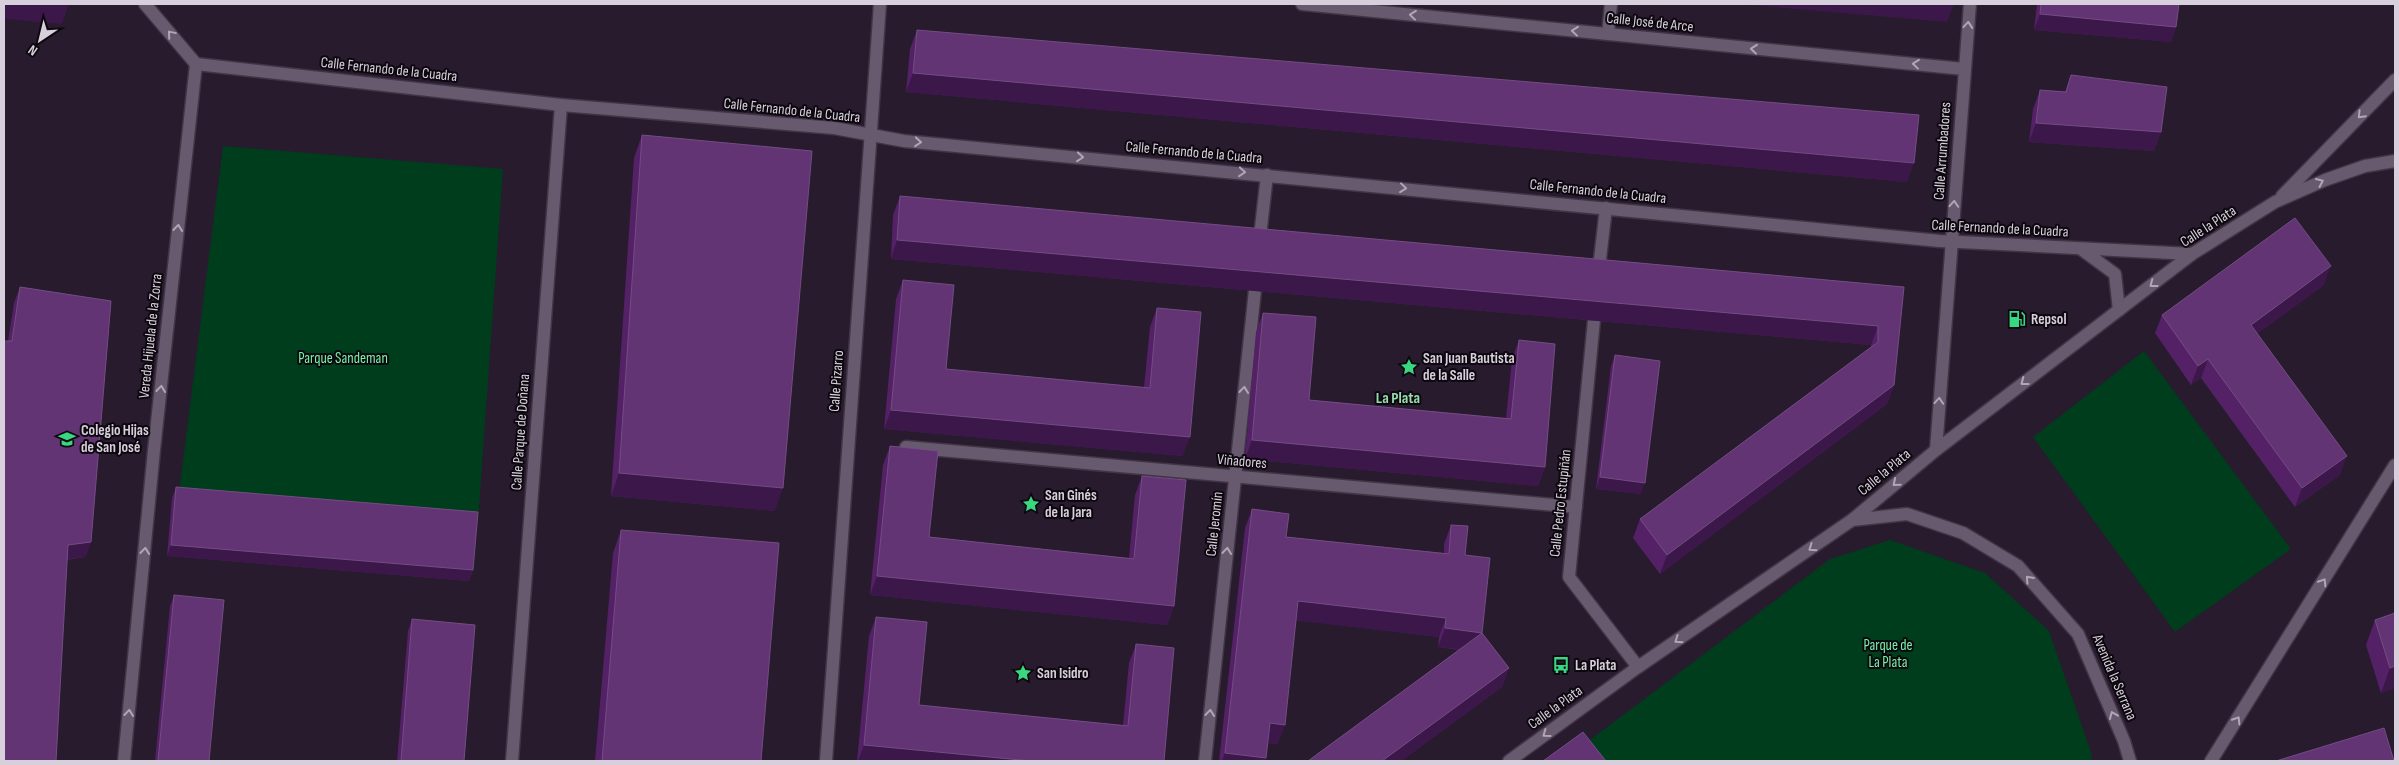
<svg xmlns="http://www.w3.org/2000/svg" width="2399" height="765" font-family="'Sofia Sans Condensed',sans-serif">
  <rect width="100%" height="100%" fill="#271b2d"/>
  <!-- green -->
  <g fill="#003d1d">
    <polygon points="223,146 503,169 478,521 179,492"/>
    <polygon points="2144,351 2291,549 2175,632 2033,437"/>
    <polygon points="1890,540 1985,573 2049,631 2091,752 2092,761 1562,761 1830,559"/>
  </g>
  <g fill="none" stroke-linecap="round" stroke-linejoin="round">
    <!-- street casing -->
    <g stroke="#403545" stroke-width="15">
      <g id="street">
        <polyline points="145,4 196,64"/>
        <polyline points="1302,4 1964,69"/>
        <polyline points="1608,34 1611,4"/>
        <polyline points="196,64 561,105 834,128 904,141 1940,241 2192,254"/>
        <polyline points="1259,245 1267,175"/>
        <polyline points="2081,249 2115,274 2119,310"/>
        <polyline points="1598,276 1606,208"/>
        <polyline points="1594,320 1569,577 1638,667"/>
        <polyline points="906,447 1576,507"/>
        <polyline points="1936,450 1970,4"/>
        <polyline points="124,761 154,450 196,64"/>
        <polyline points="512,761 561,105"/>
        <polyline points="1205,761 1255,290"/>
      </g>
    </g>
    <!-- secondary casing -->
    <g stroke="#403545" stroke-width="15">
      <g id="secondary">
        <polyline points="2282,196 2395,80"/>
        <polyline points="1852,520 1907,514 1963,533 2018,566 2078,634 2124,741 2130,761"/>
        <polyline points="826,761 880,4"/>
        <polyline points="1509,761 1638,667 1852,520 1936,450 2192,254 2275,202 2325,180 2365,166 2395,161"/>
        <polyline points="2211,761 2395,465"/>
      </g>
    </g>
    <!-- street -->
    <use href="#street" stroke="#67596e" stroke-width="12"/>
    <!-- secondary -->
    <use href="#secondary" stroke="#67596e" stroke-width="12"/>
  </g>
  <!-- wall -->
  <g fill="#542167">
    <polygon points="2037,4 2179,4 2176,27 2171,42 2034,30"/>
    <polygon points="917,30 1907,182 906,92 910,49"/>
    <polygon points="2071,75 2161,132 2154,151 2029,142 2033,109 2040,90 2065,92"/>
    <polygon points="642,135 775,511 611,496 634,158"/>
    <polygon points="900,196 1904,287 1894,385 1887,404 1660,574 1633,538 1640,519 1871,347 1871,345 891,259 893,215"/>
    <polygon points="903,280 946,369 1144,387 1150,327 1157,308 1183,456 884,429 896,299"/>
    <polygon points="2324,285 2257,334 2340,475 2295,507 2201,378 2191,385 2155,333 2162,315"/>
    <polygon points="20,287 91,542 85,557 67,560 8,341 14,303"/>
    <polygon points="1263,313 1309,400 1506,418 1512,359 1519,340 1545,467 1538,486 1245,459 1256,332"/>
    <polygon points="1615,355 1641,494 1596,489 1611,366"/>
    <polygon points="890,446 929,537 1129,558 1135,495 1142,476 1174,606 1167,625 870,595 883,465"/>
    <polygon points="176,487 473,570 469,581 167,556 172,498"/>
    <polygon points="1252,509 1286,537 1444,553 1444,544 1451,525 1465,555 1482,633 1509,668 1502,687 1401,761 1308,761 1459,650 1438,647 1439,637 1296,620 1278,744 1268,743 1265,761 1219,761 1245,528"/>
    <polygon points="621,530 761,761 595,761 613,553"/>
    <polygon points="174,595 209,761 155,761 170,606"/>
    <polygon points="2395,613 2395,688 2381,693 2366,645 2375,620"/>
    <polygon points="876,617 919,705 1123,725 1129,663 1136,644 1164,761 857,761 869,636"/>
    <polygon points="412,619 464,761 397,761 408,631"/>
  </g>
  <!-- shaded-wall -->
  <g fill="#3c174a">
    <polygon points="4,4 69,4 62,24 4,19"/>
    <polygon points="1738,4 1954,4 1947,22"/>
    <polygon points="2040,14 2176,27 2171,42 2034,30"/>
    <polygon points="913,73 1914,163 1907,182 906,92"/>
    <polygon points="2036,123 2161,132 2154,151 2029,142"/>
    <polygon points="897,240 1878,326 1871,345 891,259"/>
    <polygon points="2331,266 2324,285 2244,344 2251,325"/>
    <polygon points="2208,359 2201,378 2191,385 2198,366"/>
    <polygon points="1894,385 1887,404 1660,574 1667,555"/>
    <polygon points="891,410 1190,437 1183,456 884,429"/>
    <polygon points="1252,440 1545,467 1538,486 1245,459"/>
    <polygon points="2347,456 2340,475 2295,507 2302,488"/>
    <polygon points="619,473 783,488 775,511 611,496"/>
    <polygon points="1600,477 1645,483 1641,494 1596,489"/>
    <polygon points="91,542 85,557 63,560 68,545"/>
    <polygon points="171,545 473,570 469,581 167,556"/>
    <polygon points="877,576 1174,606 1167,625 870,595"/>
    <polygon points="1298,601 1446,618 1439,637 1291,620"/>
    <polygon points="1445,628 1482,633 1475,651 1438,647"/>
    <polygon points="2395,666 2395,688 2381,693 2390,668"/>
    <polygon points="1509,668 1502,687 1401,761 1382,761"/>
    <polygon points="1270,723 1285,725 1278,744 1263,742"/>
    <polygon points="864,745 1031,761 858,761"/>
    <polygon points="1225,753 1266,758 1265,761 1222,761"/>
  </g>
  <!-- building -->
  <g fill="#623473" stroke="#744c84">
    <polygon points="2041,4 2179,4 2176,27 2040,14"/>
    <polygon points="917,30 1919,115 1914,163 913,73"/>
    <polygon points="2071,75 2167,87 2161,132 2036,123 2040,90 2066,92"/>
    <polygon points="642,135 812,151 783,488 619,473"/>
    <polygon points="900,196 1904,287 1894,385 1667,555 1640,519 1878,342 1878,326 897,240"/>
    <polygon points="2295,218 2331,266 2251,325 2347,456 2302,488 2208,359 2198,366 2162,315"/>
    <polygon points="903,280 954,285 946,369 1150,388 1157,308 1201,312 1190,437 891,410"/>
    <polygon points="20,287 111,301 91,542 68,545 56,761 4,761 4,341 12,341"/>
    <polygon points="1263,313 1316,317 1309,400 1511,419 1519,340 1555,344 1545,467 1252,440"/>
    <polygon points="1615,355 1660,361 1645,483 1600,477"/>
    <polygon points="890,446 938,451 929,537 1134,559 1142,476 1186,480 1174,606 877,576"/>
    <polygon points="176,487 478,512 473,570 171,545"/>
    <polygon points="1252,509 1289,514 1286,537 1449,554 1451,525 1468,526 1465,555 1490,558 1482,633 1509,668 1382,761 1308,761 1482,633 1445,628 1446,618 1298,601 1285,725 1270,723 1266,758 1225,753"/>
    <polygon points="621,530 779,543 761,761 602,761"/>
    <polygon points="174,595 224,600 209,761 158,761"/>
    <polygon points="2395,613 2395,666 2390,668 2375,620"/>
    <polygon points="876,617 927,622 919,705 1128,726 1136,644 1174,648 1164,761 1031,761 864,745"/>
    <polygon points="412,619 475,625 464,761 401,761"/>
    <polygon points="2384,728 2394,761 2276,761"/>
    <polygon points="1583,732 1606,761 1543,761"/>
  </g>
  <!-- one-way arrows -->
  <defs><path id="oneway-chevron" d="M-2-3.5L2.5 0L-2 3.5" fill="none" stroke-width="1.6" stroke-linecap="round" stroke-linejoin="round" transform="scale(1.25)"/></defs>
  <g stroke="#b0a6b5">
    <use href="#oneway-chevron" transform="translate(1413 15) rotate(-174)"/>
    <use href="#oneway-chevron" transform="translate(1968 25) rotate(-85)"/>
    <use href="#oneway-chevron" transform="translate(1575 31) rotate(-174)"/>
    <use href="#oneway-chevron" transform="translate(171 34) rotate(-130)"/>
    <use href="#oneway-chevron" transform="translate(1754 49) rotate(-174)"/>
    <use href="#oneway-chevron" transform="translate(1916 64) rotate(-174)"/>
    <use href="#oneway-chevron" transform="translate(2361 115) rotate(134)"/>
    <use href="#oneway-chevron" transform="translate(918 142) rotate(5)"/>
    <use href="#oneway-chevron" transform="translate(1080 157) rotate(5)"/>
    <use href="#oneway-chevron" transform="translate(1242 172) rotate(5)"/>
    <use href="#oneway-chevron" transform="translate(2320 182) rotate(-24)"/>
    <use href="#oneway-chevron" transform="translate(1403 188) rotate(6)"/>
    <use href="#oneway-chevron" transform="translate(1954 204) rotate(-86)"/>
    <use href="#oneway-chevron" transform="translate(178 228) rotate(-84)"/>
    <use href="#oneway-chevron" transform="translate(2153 284) rotate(143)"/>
    <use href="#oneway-chevron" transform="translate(2024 382) rotate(143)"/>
    <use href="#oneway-chevron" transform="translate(161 389) rotate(-84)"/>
    <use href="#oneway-chevron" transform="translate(1244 390) rotate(-84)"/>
    <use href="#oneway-chevron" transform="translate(1939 401) rotate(-86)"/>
    <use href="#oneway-chevron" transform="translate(1896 483) rotate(140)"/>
    <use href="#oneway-chevron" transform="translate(1812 548) rotate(145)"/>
    <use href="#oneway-chevron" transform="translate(145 551) rotate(-84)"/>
    <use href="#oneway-chevron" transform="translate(1227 551) rotate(-84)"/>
    <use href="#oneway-chevron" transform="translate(2029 579) rotate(-132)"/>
    <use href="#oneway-chevron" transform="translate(2323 582) rotate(-58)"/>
    <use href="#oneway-chevron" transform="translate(1678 640) rotate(146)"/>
    <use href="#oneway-chevron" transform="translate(129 713) rotate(-84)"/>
    <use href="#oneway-chevron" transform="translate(1210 713) rotate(-84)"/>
    <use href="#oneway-chevron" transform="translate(2113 715) rotate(-113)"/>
    <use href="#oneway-chevron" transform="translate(2237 720) rotate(-58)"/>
    <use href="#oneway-chevron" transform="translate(1546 734) rotate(144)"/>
  </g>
  <!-- icons -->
  <defs>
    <g id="fuel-bare" transform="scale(1.35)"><path d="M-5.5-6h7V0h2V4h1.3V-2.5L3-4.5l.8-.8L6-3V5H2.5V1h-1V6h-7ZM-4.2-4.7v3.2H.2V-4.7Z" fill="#37d880" stroke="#0d080f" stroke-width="2.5" paint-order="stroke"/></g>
    <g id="sight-bare" transform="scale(1.35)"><path d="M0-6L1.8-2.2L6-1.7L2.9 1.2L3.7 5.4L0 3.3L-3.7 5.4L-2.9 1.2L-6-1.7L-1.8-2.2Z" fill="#37d880" stroke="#0d080f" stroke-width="2.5" paint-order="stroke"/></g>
    <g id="school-bare" transform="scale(1.35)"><path d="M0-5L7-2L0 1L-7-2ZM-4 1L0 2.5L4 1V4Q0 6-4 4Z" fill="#37d880" stroke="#0d080f" stroke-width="2.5" paint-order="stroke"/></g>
    <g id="bus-bare" transform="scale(1.35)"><path d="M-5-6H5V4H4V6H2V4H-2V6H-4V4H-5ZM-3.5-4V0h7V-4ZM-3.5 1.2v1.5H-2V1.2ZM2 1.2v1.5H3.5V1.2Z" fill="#37d880" stroke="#0d080f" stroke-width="2.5" paint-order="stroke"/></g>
  </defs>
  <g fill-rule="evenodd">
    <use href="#fuel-bare" x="2017" y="319"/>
    <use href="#sight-bare" x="1409" y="367"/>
    <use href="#school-bare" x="67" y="439"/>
    <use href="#sight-bare" x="1031" y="504"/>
    <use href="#bus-bare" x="1561" y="665"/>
    <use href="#sight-bare" x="1023" y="673"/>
  </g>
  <g text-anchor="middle" stroke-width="4" stroke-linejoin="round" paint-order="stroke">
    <!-- street labels -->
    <g font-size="15" fill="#d7cfdb" stroke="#0d080f">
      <text transform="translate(1650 22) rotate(6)" y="5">Calle José de Arce</text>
      <text transform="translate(389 69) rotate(6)" y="5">Calle Fernando de la Cuadra</text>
      <text transform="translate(792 110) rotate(6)" y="5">Calle Fernando de la Cuadra</text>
      <text transform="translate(1942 151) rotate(-86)" y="5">Calle Arrumbadores</text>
      <text transform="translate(1194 152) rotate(5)" y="5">Calle Fernando de la Cuadra</text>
      <text transform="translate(1598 191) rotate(6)" y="5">Calle Fernando de la Cuadra</text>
      <text transform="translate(2208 226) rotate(-33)" y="5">Calle la Plata</text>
      <text transform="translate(2000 228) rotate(3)" y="5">Calle Fernando de la Cuadra</text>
      <text transform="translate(150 336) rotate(-84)" y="5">Vereda Hijuela de la Zorra</text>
      <text transform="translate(836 381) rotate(-86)" y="5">Calle Pizarro</text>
      <text transform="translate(520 432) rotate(-86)" y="5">Calle Parque de Doñana</text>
      <text transform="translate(1242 461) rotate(5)" y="5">Viñadores</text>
      <text transform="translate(1884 472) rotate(-40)" y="5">Calle la Plata</text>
      <text transform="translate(1560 503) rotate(-84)" y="5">Calle Pedro Estupiñán</text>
      <text transform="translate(1214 524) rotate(-84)" y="5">Calle Jeromín</text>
      <text transform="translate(2115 677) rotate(67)" y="5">Avenida la Serrana</text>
      <text transform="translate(1555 707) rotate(-36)" y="5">Calle la Plata</text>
    </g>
    <!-- poi labels -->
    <g font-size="15" font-weight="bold" fill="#d7cfdb" stroke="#0d080f" text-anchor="start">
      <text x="2031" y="324">Repsol</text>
      <text x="1423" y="363">San Juan Bautista<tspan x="1423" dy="17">de la Salle</tspan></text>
      <text x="81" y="435">Colegio Hijas<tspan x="81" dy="17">de San José</tspan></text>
      <text x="1045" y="500">San Ginés<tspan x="1045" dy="17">de la Jara</tspan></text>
      <text x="1575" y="670">La Plata</text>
      <text x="1037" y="678">San Isidro</text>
    </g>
    <!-- park labels -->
    <g font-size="15" fill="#76f4a5" stroke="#0d080f">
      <text x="343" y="363">Parque Sandeman</text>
      <text x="1888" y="650">Parque de<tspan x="1888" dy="17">La Plata</tspan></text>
    </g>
    <!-- neighbourhood labels -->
    <g font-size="16" font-weight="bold" fill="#95ddac" stroke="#0d080f">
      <text x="1398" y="403">La Plata</text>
    </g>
  </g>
  <!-- border -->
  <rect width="2399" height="765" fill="none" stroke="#d7cfdb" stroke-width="10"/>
  <!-- north arrow -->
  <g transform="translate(40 40) rotate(215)" stroke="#0d080f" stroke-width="4" paint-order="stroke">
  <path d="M0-4L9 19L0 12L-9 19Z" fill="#d7cfdb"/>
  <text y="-8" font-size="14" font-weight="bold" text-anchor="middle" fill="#d7cfdb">N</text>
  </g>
</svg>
